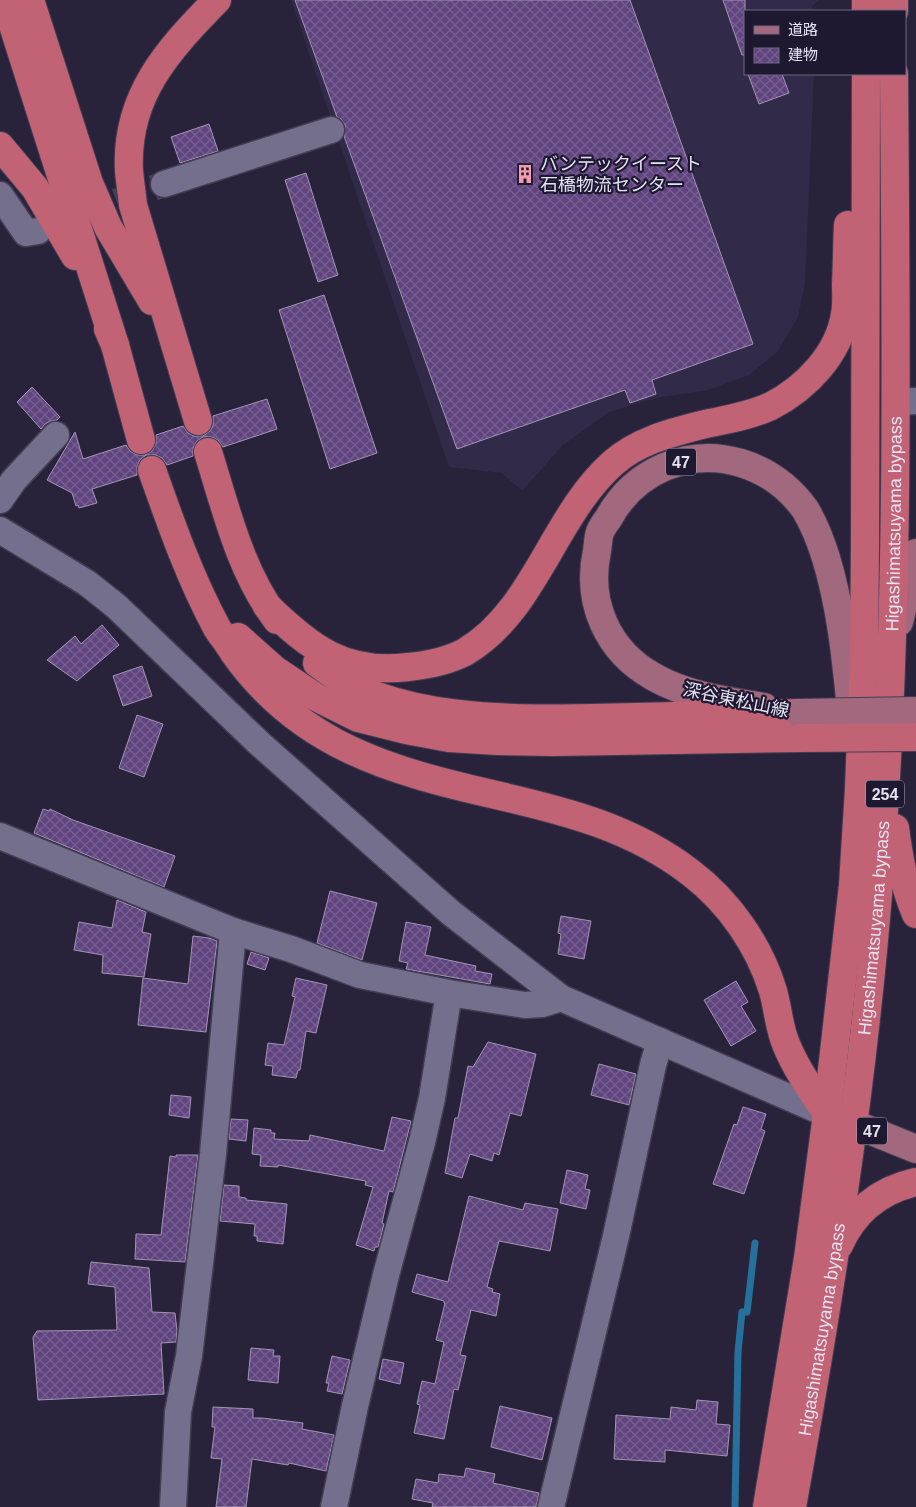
<svg xmlns="http://www.w3.org/2000/svg" width="916" height="1507" font-family="Arial,'Noto Sans JP',sans-serif">
  <defs>
    <pattern id="building-cross-hatch" width="8" height="8" patternUnits="userSpaceOnUse" patternTransform="scale(1.25)"><rect width="8" height="8" fill="#60447f"/><path d="M0 0l8 8M0 8l8-8" fill="none" stroke="#775f92"/></pattern>
  </defs>
  <rect width="100%" height="100%" fill="#28233b"/>
  <!-- built -->
  <polygon fill="#312a49" points="291,0 819,0 812,6 812,11 745,11 745,74 814,74 805,283 798,317 778,351 749,375 708,390 655,398 609,412 563,445 522,491 502,473 449,467"/>
  <g fill="none" stroke-linecap="round" stroke-linejoin="round">
    <!-- stream -->
    <polyline stroke="#26719b" stroke-width="7" points="735,1507 738,1352 742,1312 747,1312 755,1243"/>
  </g>
  <!-- building -->
  <g fill="url(#building-cross-hatch)" stroke="#a295b3">
    <polygon points="295,0 630,0 753,344 652,380 656,394 630,403 625,390 457,449 344,136 345,125 341,119 337,117"/>
    <polygon points="723,0 745,0 745,55 742,55"/>
    <polygon points="748,74 782,74 789,93 759,104"/>
    <polygon points="209,124 218,151 180,163 171,137"/>
    <polygon points="306,173 338,275 318,282 285,180"/>
    <polygon points="324,295 377,453 330,469 279,310"/>
    <polygon points="32,387 60,417 57,420 51,421 45,424 41,429 17,402"/>
    <polygon points="267,399 277,429 223,447 218,440 212,437 203,437 197,441 193,448 193,456 167,465 162,458 155,455 146,455 140,460 137,467 137,475 92,489 97,503 79,508 78,505 76,506 72,493 47,480 75,432 83,459 126,445 130,451 137,455 145,455 152,451 156,443 156,435 183,426 188,433 194,436 203,436 210,431 213,425 213,416"/>
    <polygon points="102,625 119,645 77,681 47,660 75,636 81,644"/>
    <polygon points="142,666 152,696 123,706 113,676"/>
    <polygon points="137,715 163,724 144,777 119,768"/>
    <polygon points="43,809 49,811 50,809 73,820 175,856 164,887 34,833"/>
    <polygon points="330,891 377,903 362,960 317,943"/>
    <polygon points="117,900 146,912 142,932 151,934 144,977 102,973 103,955 74,950 79,922 112,928"/>
    <polygon points="561,916 591,921 584,959 558,954 561,934 558,933"/>
    <polygon points="406,922 431,927 425,955 476,966 475,971 492,974 490,984 406,969 408,963 399,961"/>
    <polygon points="193,936 209,938 217,941 206,1032 138,1025 143,978 188,984"/>
    <polygon points="251,952 269,958 265,970 247,964"/>
    <polygon points="296,978 327,985 316,1033 306,1031 300,1070 298,1070 296,1078 272,1075 273,1066 265,1065 268,1043 284,1045 295,997 292,996"/>
    <polygon points="736,981 748,1002 741,1006 756,1031 731,1046 704,1000"/>
    <polygon points="488,1042 536,1054 521,1116 510,1113 499,1155 494,1153 492,1161 470,1154 462,1178 445,1173 455,1118 458,1118 468,1066 473,1067"/>
    <polygon points="599,1064 636,1074 629,1105 591,1095"/>
    <polygon points="171,1095 191,1097 189,1118 169,1115"/>
    <polygon points="743,1107 766,1114 761,1129 765,1131 744,1194 713,1184 734,1124 737,1125"/>
    <polygon points="392,1117 411,1121 393,1192 389,1191 382,1223 384,1224 378,1247 375,1247 374,1251 356,1245 373,1187 365,1185 366,1181 278,1165 278,1167 260,1166 261,1155 252,1154 254,1128 271,1130 271,1133 275,1133 274,1139 309,1141 310,1135 384,1151"/>
    <polygon points="231,1119 248,1120 246,1141 229,1139"/>
    <polygon points="176,1155 198,1155 185,1262 135,1259 136,1234 161,1235 170,1156 176,1157"/>
    <polygon points="567,1170 588,1175 585,1189 590,1190 586,1209 560,1203"/>
    <polygon points="224,1185 239,1186 239,1197 246,1198 246,1200 287,1204 283,1244 257,1241 257,1236 254,1236 255,1224 220,1221"/>
    <polygon points="469,1196 523,1210 525,1203 558,1209 550,1251 499,1241 487,1287 493,1289 492,1292 500,1294 496,1316 471,1310 460,1355 466,1356 458,1390 454,1389 444,1439 414,1433 420,1405 417,1404 422,1381 435,1384 444,1342 436,1340 445,1303 444,1303 444,1301 412,1292 417,1274 448,1282"/>
    <polygon points="91,1262 149,1268 152,1312 175,1313 177,1331 176,1342 161,1343 164,1394 38,1400 33,1337 37,1331 117,1330 115,1287 88,1284"/>
    <polygon points="251,1348 274,1350 273,1356 280,1356 278,1383 248,1380"/>
    <polygon points="332,1356 350,1360 342,1394 327,1391 329,1383 326,1383"/>
    <polygon points="383,1359 404,1363 400,1384 379,1379"/>
    <polygon points="697,1400 718,1402 716,1424 730,1425 727,1456 665,1450 665,1462 614,1459 616,1415 670,1419 671,1407 696,1410"/>
    <polygon points="500,1406 552,1418 542,1460 491,1447"/>
    <polygon points="213,1407 253,1409 253,1418 262,1418 303,1423 302,1429 334,1435 326,1471 289,1463 288,1465 252,1459 246,1507 216,1507 222,1459 211,1458 215,1427 212,1427"/>
    <polygon points="466,1468 495,1474 493,1483 539,1493 536,1507 432,1507 433,1503 412,1499 416,1479 438,1483 439,1474 464,1477"/>
  </g>
  <g fill="none" stroke-linecap="round" stroke-linejoin="round">
    <!-- minor-tunnel -->
    <polyline stroke="#444056" stroke-width="26" stroke-dasharray="26 13" stroke-linecap="butt" points="80,215 164,184"/>
    <!-- minor casing -->
    <g stroke="#433e54" stroke-width="29">
      <g id="minor">
        <polyline points="164,184 331,130"/>
        <polyline points="0,195 26,233 38,231"/>
        <polyline points="896,402 916,401"/>
        <polyline points="0,500 14,480 56,435"/>
        <polyline points="0,530 87,583 116,606 260,744 451,913 561,998 827,1114"/>
        <polyline points="0,836 233,931 213,1154 189,1356 178,1412 173,1507"/>
        <polyline points="233,931 291,949 360,975 449,993 525,1005 542,1004 561,998"/>
        <polyline points="334,1507 355,1406 386,1275 422,1142 432,1098 449,993"/>
        <polyline points="551,1507 616,1236 653,1065 660,1041"/>
      </g>
    </g>
    <!-- major casing -->
    <g stroke="#433e54" stroke-width="30">
      <g id="major">
        <polyline points="899,622 916,553"/>
        <path d="M764 707C727 701 687 696 654 677 607 651 586 602 597 551 598 545 598 538 600 532 602 527 605 523 608 519 634 471 688 447 741 463 767 471 789 487 805 509 814 524 821 542 826 558 843 614 847 671 853 728"/>
        <polyline points="832,1115 916,1149"/>
      </g>
    </g>
    <!-- highway casing -->
    <g stroke="#433e54" stroke-width="30">
      <g id="highway">
        <polyline points="5,0 115,345"/>
        <polyline points="30,0 89,183 108,227 152,301"/>
        <polyline points="894,0 894,11"/>
        <polyline points="866,11 866,0"/>
        <polyline points="0,146 35,188 75,256"/>
        <polyline points="108,329 115,345 141,440"/>
        <path d="M198 421 133 205C132 194 130 182 129 171 125 96 168 50 217 0"/>
        <path d="M208 452C226 509 240 571 277 620"/>
        <path d="M152 470C171 524 190 578 217 628 222 636 229 644 234 653 300 746 391 771 496 795 566 811 633 828 691 873 729 902 759 945 773 991 778 1008 779 1028 786 1044 796 1069 812 1091 827 1114"/>
        <path d="M267 606C310 648 345 675 408 667 428 665 448 661 465 652 535 611 553 516 613 463 638 441 670 433 701 425 724 420 750 416 771 406 806 388 839 354 845 314 847 304 846 294 846 284 847 264 847 245 848 225"/>
        <polyline points="238,637 275,670 314,696 358,718 406,730 449,738 498,741 553,742 800,738"/>
        <path d="M317 663C396 728 538 719 636 717 690 716 744 714 799 713"/>
        <path d="M895 828C899 859 904 886 916 914"/>
        <path d="M839 1245C854 1211 880 1190 916 1182"/>
        <polyline points="767,1507 808,1258 827,1114 853,885 859,789 864,657 865,544 866,74"/>
        <path id="s1" d="M792 1507C830 1296 864 1083 880 869 900 605 896 339 894 74"/>
      </g>
    </g>
    <!-- minor -->
    <use href="#minor" stroke="#746f8d" stroke-width="26"/>
    <!-- major -->
    <use href="#major" stroke="#a2687e" stroke-width="28"/>
    <!-- highway -->
    <use href="#highway" stroke="#c16374" stroke-width="28"/>
    <!-- major-bridge casing -->
    <g stroke="#433e54" stroke-width="30" stroke-linecap="butt">
      <polyline id="major-bridge" points="799,713 916,711"/>
    </g>
    <!-- highway-bridge casing -->
    <g stroke="#433e54" stroke-width="30" stroke-linecap="butt">
      <polyline id="highway-bridge" points="800,738 916,737"/>
    </g>
    <!-- major-bridge -->
    <use href="#major-bridge" stroke="#a2687e" stroke-width="28"/>
    <!-- highway-bridge -->
    <use href="#highway-bridge" stroke="#c16374" stroke-width="28"/>
  </g>
  <!-- icons -->
  <defs>
    <g id="building-bare" transform="scale(1.5)"><path d="M-4-6H4V6H1V3H-1V6H-4ZM-2.5-4.3h1.7v1.8h-1.7ZM.8-4.3h1.7v1.8H.8ZM-2.5-1h1.7V.8h-1.7ZM.8-1h1.7V.8H.8Z" fill="#f29aae" stroke="#1e1931" stroke-width="2.5" paint-order="stroke"/></g>
  </defs>
  <g fill-rule="evenodd">
    <use href="#building-bare" x="525" y="174"/>
  </g>
  <g text-anchor="middle" stroke-width="4.5" stroke-linejoin="round" paint-order="stroke">
    <!-- shield labels -->
    <g fill="#1e1931" stroke="#a8a5b8" stroke-width="1">
      <rect x="666" y="448.5" width="30" height="27" rx="4"/>
      <rect x="866" y="780.5" width="38" height="27" rx="4"/>
      <rect x="857" y="1117.5" width="30" height="27" rx="4"/>
    </g>
    <g font-size="16" font-weight="bold" fill="#e3e1f2">
      <text x="681" y="468">47</text>
      <text x="885" y="800">254</text>
      <text x="872" y="1137">47</text>
    </g>
    <!-- poi labels -->
    <g font-size="18" fill="#e3e1f2" stroke="#1e1931" text-anchor="start">
      <text x="540" y="170">バンテックイースト<tspan x="540" dy="21">石橋物流センター</tspan></text>
    </g>
    <!-- street labels -->
    <g font-size="18" fill="#e3e1f2" stroke="#1e1931">
      <text dy="6" stroke="none"><textPath href="#s1" startOffset="990">Higashimatsuyama bypass</textPath></text>
      <text transform="translate(736 700) rotate(12)" y="6">深谷東松山線</text>
      <text dy="6" stroke="none"><textPath href="#s1" startOffset="585">Higashimatsuyama bypass</textPath></text>
      <text dy="6" stroke="none"><textPath href="#s1" startOffset="180">Higashimatsuyama bypass</textPath></text>
    </g>
  </g>
  <!-- legend -->
  <rect x="744" y="10" width="162" height="65" fill="#1e1931" stroke="#6d697e"/>
  <rect x="754" y="26" width="25" height="8" fill="#a2687e" stroke="#6d697e"/>
  <text x="788" y="35" font-size="15" fill="#e3e1f2">道路</text>
  <rect x="754" y="48" width="25" height="15" fill="url(#building-cross-hatch)" stroke="#6d697e"/>
  <text x="788" y="60" font-size="15" fill="#e3e1f2">建物</text>
</svg>
